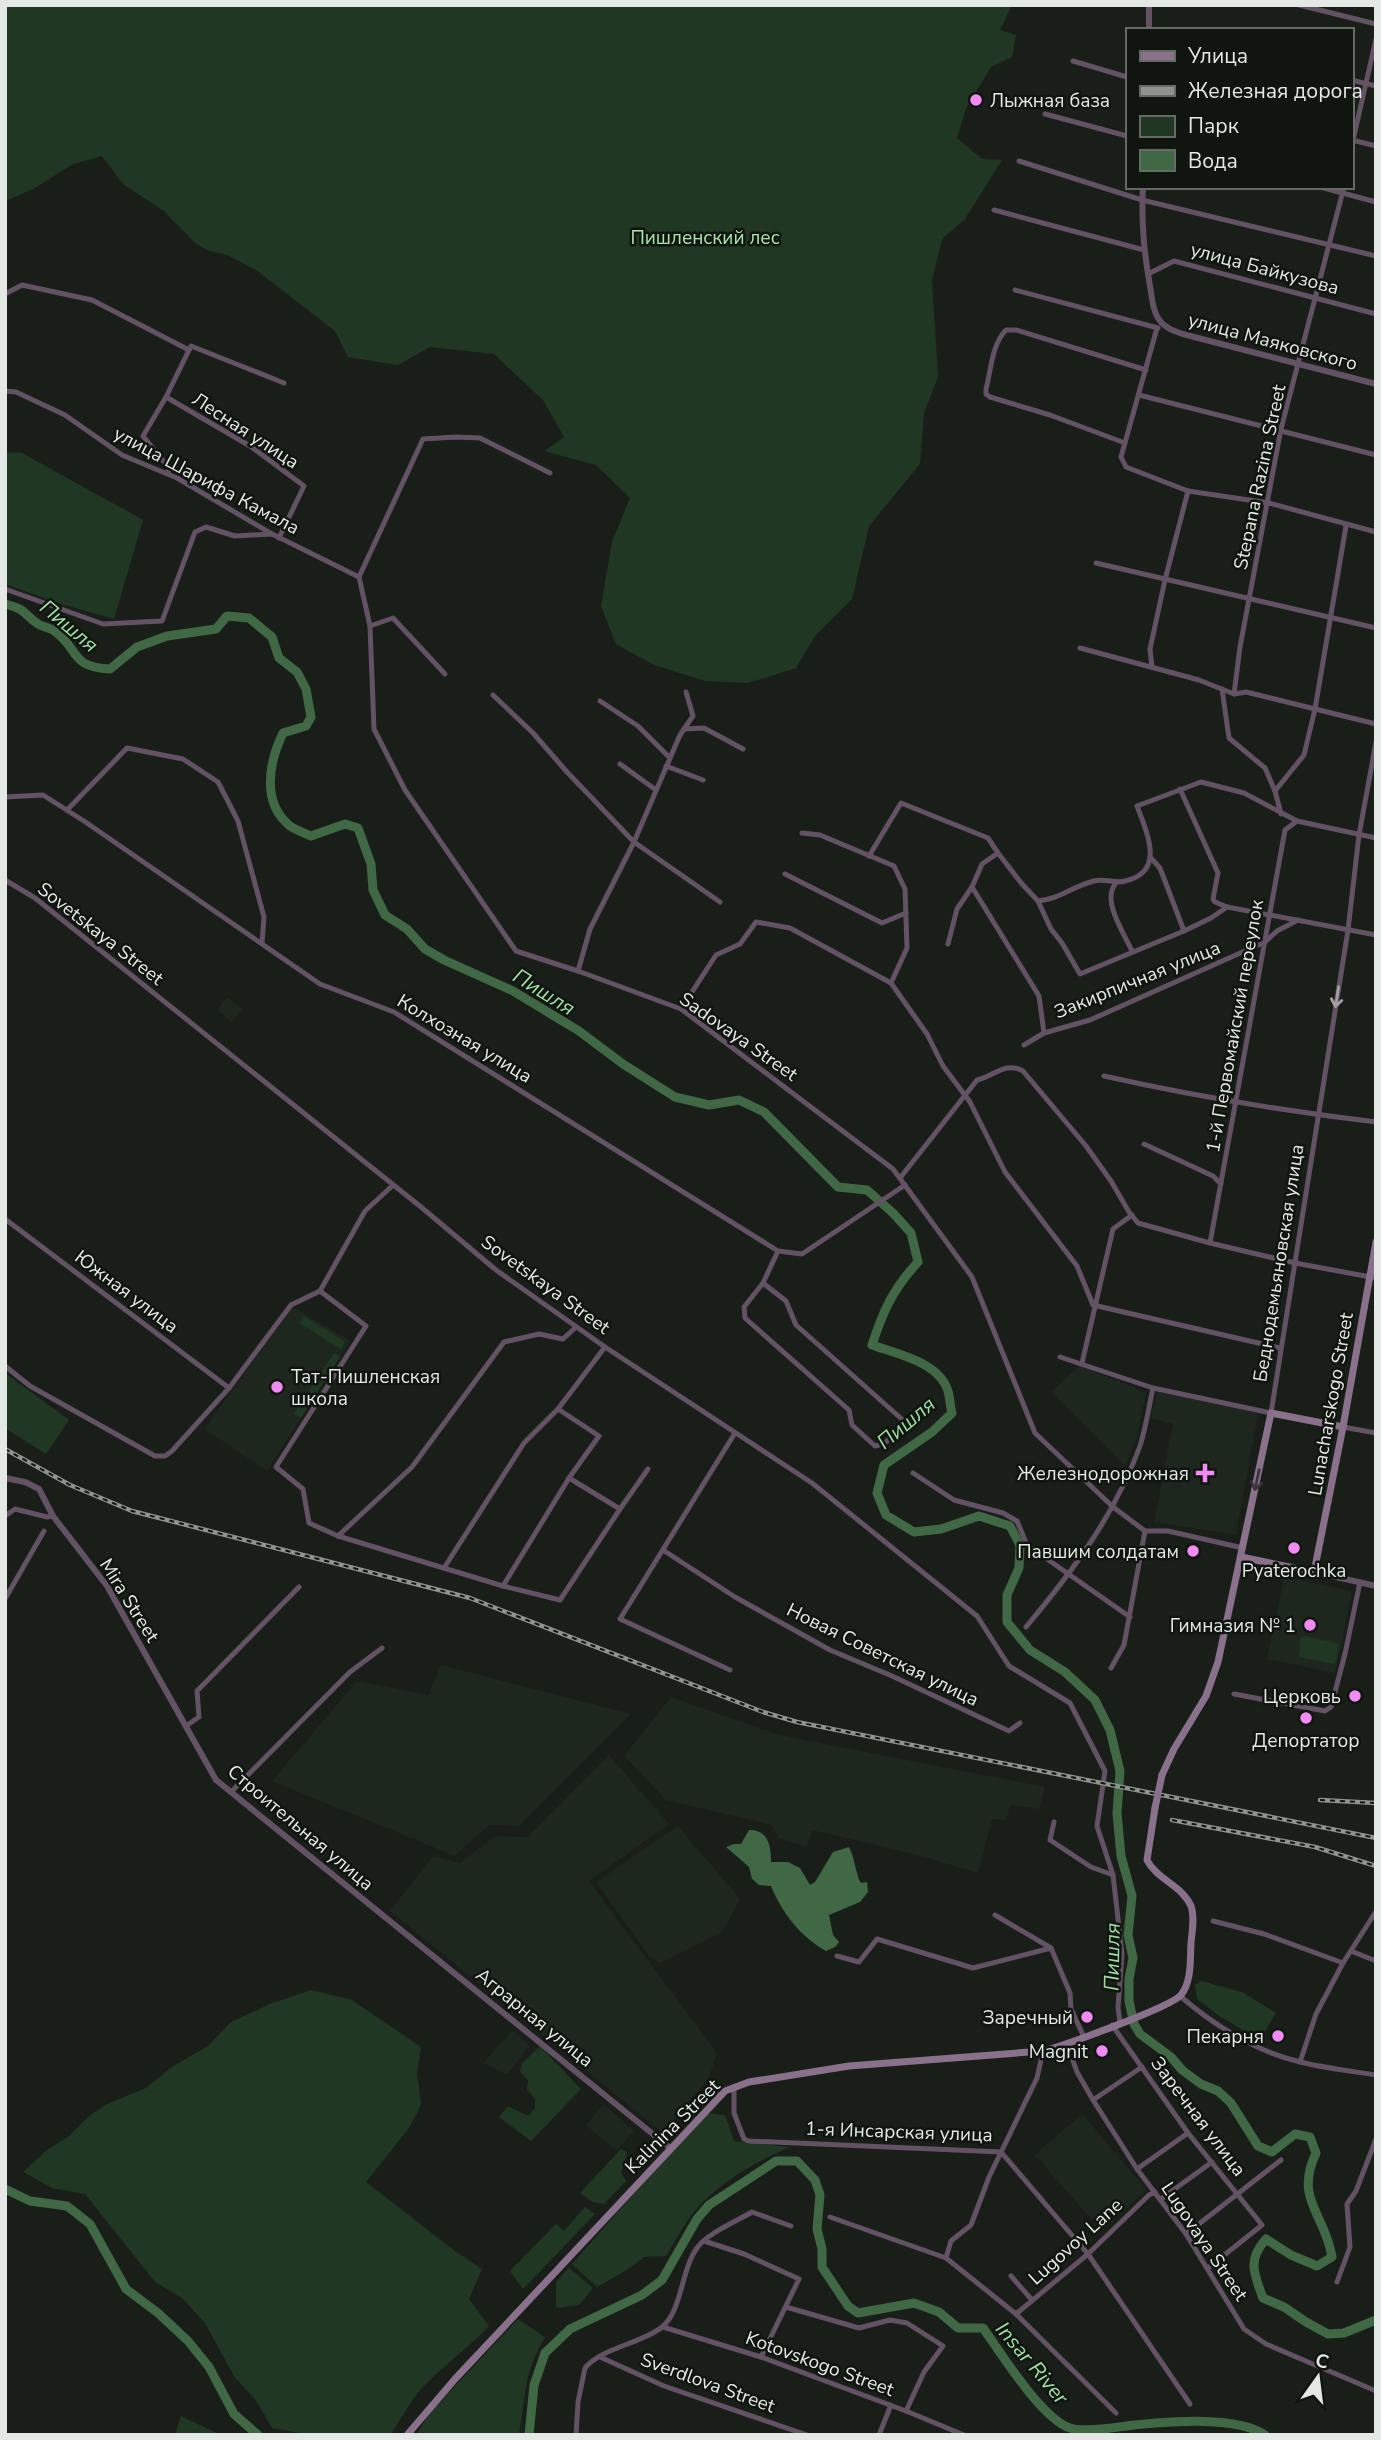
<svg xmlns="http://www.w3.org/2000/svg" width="1381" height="2440" font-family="'Nunito Sans',sans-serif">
  <rect width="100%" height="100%" fill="#191e19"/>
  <!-- built -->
  <g fill="#1d271e">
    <polygon points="227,997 242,1009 232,1022 217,1010"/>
    <polygon points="293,1307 350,1341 267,1471 204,1429"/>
    <polygon points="1080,1366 1146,1392 1137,1437 1125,1466 1051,1392"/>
    <polygon points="1158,1391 1258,1413 1236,1535 1154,1522 1173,1424 1150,1418"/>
    <polygon points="1284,1577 1352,1591 1335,1673 1267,1659"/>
    <polygon points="441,1665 631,1714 519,1826 489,1825 455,1856 272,1781 357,1681 428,1695"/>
    <polygon points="671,1697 779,1735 1045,1787 1039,1809 1010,1805 1006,1820 992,1819 978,1873 918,1855 812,1830 807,1847 779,1838 772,1825 666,1800 624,1756"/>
    <polygon points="609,1755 669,1824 589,1881 717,2053 709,2078 663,2133 390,1911 433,1856 460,1863 495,1836 528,1837"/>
    <polygon points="678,1826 740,1899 722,1932 660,1963 649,1956 596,1882"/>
    <polygon points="512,2030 530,2046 507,2074 483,2063"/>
    <polygon points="604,2104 634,2131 616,2151 586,2125"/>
    <polygon points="1082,2114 1147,2190 1101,2230 1035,2155"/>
  </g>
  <!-- green -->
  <g fill="#203823">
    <polygon points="5,5 1012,5 1000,30 1016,35 1012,57 991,67 966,108 957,138 982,159 1002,160 965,219 942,239 932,280 938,377 924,413 920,464 869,526 852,599 815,636 796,668 748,683 705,681 654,665 616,644 601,606 612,542 630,498 596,465 544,451 564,437 543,400 494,354 430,347 398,365 348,357 335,331 256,270 227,255 207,250 195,243 164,211 123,184 102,156 73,164 33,189 5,201"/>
    <polygon points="5,452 22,453 143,520 114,619 58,603 5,584"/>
    <polygon points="304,1316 345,1342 341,1349 299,1323"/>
    <polygon points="334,1353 340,1357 301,1418 294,1414"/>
    <polygon points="5,1373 69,1420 46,1454 5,1428"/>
    <polygon points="1305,1636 1339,1644 1335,1664 1299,1657 1301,1638"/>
    <polygon points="1201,1981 1242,1992 1276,2013 1260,2040 1221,2017 1197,1999 1195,1985"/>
    <path d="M311 1990 352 2000 421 2047 417 2073 421 2105 409 2128 366 2182 455 2251 482 2269 469 2299 489 2326C468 2349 442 2366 421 2389 409 2403 401 2420 390 2435H310L272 2428 257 2402 234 2376 205 2323 182 2298 155 2282 85 2194 52 2188 23 2172 48 2149 68 2137 88 2117 107 2104 146 2088 172 2067 208 2046 231 2022 270 2004Z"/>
    <polygon points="540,2046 581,2089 531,2141 499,2117 508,2106 528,2116 535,2108 535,2099 527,2089 528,2080 520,2072 522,2063"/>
    <path d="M705 2113 725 2115 734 2141 790 2147C753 2163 709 2188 686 2223 679 2233 673 2245 666 2256L644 2257 627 2270 597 2287 572 2264Z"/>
    <polygon points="621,2149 627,2152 621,2173 626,2181 604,2204 593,2202 580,2193"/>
    <polygon points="585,2207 595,2214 523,2289 510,2271 556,2224 564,2231"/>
    <polygon points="569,2268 593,2288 579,2305 556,2308 556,2282"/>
    <path d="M518 2319 545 2337C523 2374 526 2395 519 2435H416L430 2413Z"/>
    <polygon points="181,2416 221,2435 175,2435"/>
  </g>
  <!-- water -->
  <path fill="#406844" d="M749 1830C768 1830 771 1845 771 1862H788L800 1868 810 1885 815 1882 833 1852 849 1847C855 1858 856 1876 861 1883L867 1882 868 1892 860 1902 829 1915 833 1935 839 1942 835 1947 826 1951C801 1937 782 1913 771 1886L759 1885 752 1879 749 1867 726 1847 734 1844H741Z"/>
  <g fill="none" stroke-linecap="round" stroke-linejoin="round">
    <!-- river -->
    <g stroke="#406844" stroke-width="9">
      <path d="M5 604C28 610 22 613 38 624 42 627 48 627 53 630 80 648 68 667 110 669L137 647 167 636 216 629 227 616 249 618 272 637 279 658 297 672 306 689 311 717 306 726 283 733C269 762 261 803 290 826 296 830 304 833 311 836L345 824 358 828 371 864 373 890 385 915 407 929 425 949 444 960 513 991 579 1031 623 1064 675 1097 709 1105 739 1100 764 1112 838 1187 867 1190 893 1213 911 1233 918 1262C893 1289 883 1311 872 1345 897 1354 939 1362 948 1391 950 1398 950 1406 952 1413L932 1432 884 1465 877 1493 886 1515 914 1532 941 1529 979 1516 1010 1526 1020 1545 1019 1568 1007 1595V1622L1030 1650 1065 1672 1095 1700 1110 1730 1120 1771 1117 1813 1121 1856 1132 1896 1128 1935 1133 1958 1129 1979V2001L1134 2024 1140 2034 1171 2057 1182 2070 1201 2084 1218 2091 1231 2103 1258 2146 1272 2152 1295 2134 1310 2137 1316 2153C1294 2200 1325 2213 1332 2257L1317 2266 1291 2255 1266 2239C1247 2260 1254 2274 1263 2298L1284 2307 1306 2322 1328 2334 1344 2333 1376 2320"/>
      <polyline points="5,2189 30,2201 67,2206 90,2224 126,2289 158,2313 188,2341 209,2367 234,2414 258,2435"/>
      <path d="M529 2435 534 2385 545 2353 570 2329 642 2295 662 2280 697 2219 709 2205 776 2161H797L815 2180 820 2195 817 2229 822 2249V2267L848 2306 858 2313 914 2303 939 2312 958 2328H983C1001 2353 1041 2418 1070 2428 1085 2433 1117 2427 1134 2425 1168 2422 1236 2415 1265 2435"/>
    </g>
    <!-- minor -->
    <g stroke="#635263" stroke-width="5">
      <polyline points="1299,5 1376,24"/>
      <polyline points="1073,61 1127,77"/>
      <polyline points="1351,80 1376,86"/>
      <polyline points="1045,114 1127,136"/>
      <polyline points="1352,140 1376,146"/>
      <polyline points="1351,149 1376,39"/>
      <polyline points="1019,161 1142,200 1376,256"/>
      <polyline points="1320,187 1376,202"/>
      <polyline points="994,210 1144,250"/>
      <polyline points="1148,274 1174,261 1376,314"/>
      <polyline points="1015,290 1158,328"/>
      <polyline points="5,294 22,285 92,300 189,350"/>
      <polyline points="1157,328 1121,457 1126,467 1188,491 1269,503 1376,532"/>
      <polyline points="5,391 16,392 65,415 122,455 177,478 272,534 359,577"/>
      <polyline points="1139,395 1376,455"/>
      <polyline points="166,397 191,346 284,383"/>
      <path d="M1125 443 1050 415 990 397 986 394V389C991 370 992 344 1006 330H1016L1146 370"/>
      <polyline points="168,474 169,468 143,436 166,397 250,446 304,486 279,538"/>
      <polyline points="1096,563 1376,628"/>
      <polyline points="359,577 370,626 374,729 405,790 516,951 578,971 681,1009 893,1169 972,1277 1035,1433 1113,1507 1145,1531 1168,1531 1243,1548"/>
      <polyline points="359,577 423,439 456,437 480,438 550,473"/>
      <polyline points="5,589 103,624 162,621 195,532 206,527 235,536 272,534"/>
      <polyline points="370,626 393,618 445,674"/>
      <polyline points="1080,648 1199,680 1234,694 1246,692 1376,724"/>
      <polyline points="1152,667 1150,649 1165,580 1188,491"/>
      <polyline points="1222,689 1229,738 1265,768 1275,791"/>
      <polyline points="1234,694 1240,647 1281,429 1344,187"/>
      <polyline points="493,695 533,733 567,772 634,842 720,902"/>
      <polyline points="600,701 638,726 670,758"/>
      <polyline points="684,729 704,728 743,749"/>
      <polyline points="620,764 656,790"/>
      <polyline points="666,766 703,780"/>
      <polyline points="1180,789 1218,873 1213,899 1215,902 1227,907 1376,935"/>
      <polyline points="5,797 43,795 84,821 320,984 394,1012 778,1251 802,1254 905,1185"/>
      <polyline points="67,810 127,748 183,759 218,782 238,821 264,917 262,943"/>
      <polyline points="1281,814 1275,791 1304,755 1315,709 1346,526"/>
      <polyline points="802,833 820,835 894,866 905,889 907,948 891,983"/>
      <polyline points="998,853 1022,884 1038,901 1051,929 1062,943 1080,974 1184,931"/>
      <polyline points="869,856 901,803 988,838 998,853 982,864 972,887 957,909 948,944"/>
      <polyline points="1150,857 1160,868 1184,931 1211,918 1227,907"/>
      <polyline points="785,874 882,923 906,913"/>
      <polyline points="5,880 35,898 421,1207 496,1270 605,1347 812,1483 977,1616 1009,1666 1070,1703 1105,1771 1097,1826 1113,1875 1122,1954 1118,2007 1120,2023"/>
      <path d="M1117 882C1100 899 1124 933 1132 951"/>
      <polyline points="972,887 1039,996 1044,1033"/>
      <path d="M1038 901C1060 899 1073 886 1094 881 1105 878 1115 884 1125 881 1166 872 1147 833 1137 806L1201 782 1244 793 1297 821 1376 838"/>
      <polyline points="578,971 590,929 634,842 680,735 693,716 686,692"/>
      <polyline points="681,1009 716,955 740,944 756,922 790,928 891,983 927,1034 943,1066 970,1102 1005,1172 1077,1266 1093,1305 1280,1348"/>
      <polyline points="1024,1045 1044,1033 1090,1020 1265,942 1277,931 1298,920"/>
      <path d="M1104 1076C1193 1096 1285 1111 1376 1122"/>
      <polyline points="1144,1144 1213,1176 1221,1184"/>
      <path d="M900 1178 977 1080C994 1076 1006 1061 1023 1071L1086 1146 1111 1181 1129 1212 1138 1223 1210 1243 1295 1263 1376 1278"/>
      <polyline points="392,1186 365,1211 320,1291 366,1326 276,1467 303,1489 309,1523 338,1536 503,1586 560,1600 620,1509 569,1478 599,1436 558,1409"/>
      <polyline points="5,1219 229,1388"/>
      <polyline points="1210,1243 1285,830 1297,821"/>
      <polyline points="763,1283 744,1307 745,1318 849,1410 852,1425 875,1446 885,1443 905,1422 796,1325 786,1301 763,1283 778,1251"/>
      <polyline points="1060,1357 1153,1388 1271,1413 1348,930 1359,835 1376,742"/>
      <polyline points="1082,1363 1113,1229 1132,1215"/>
      <polyline points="5,1366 30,1386 155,1456 165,1456 172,1451 229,1388 291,1305 320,1291"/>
      <polyline points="1343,1427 1376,1433"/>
      <polyline points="913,1473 954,1500 1003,1513 1017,1521 1027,1545 1130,1617"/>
      <polyline points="620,1509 648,1469"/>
      <polyline points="5,1516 15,1509 47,1517 53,1516"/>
      <polyline points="338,1536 412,1467 504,1342 539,1334 563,1339 576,1327"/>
      <polyline points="663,1550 735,1597 830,1650 892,1676 1009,1731 1020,1723"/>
      <polyline points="444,1568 524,1443 558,1409 605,1347"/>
      <polyline points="503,1586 569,1478"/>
      <polyline points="5,1599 44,1531"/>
      <path d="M1026 1627C1072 1572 1115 1515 1140 1446 1146 1427 1149 1406 1153 1388"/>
      <polyline points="1111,1668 1124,1645 1145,1531"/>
      <polyline points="730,1670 620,1619 735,1433"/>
      <polyline points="1234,1694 1325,1711 1331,1707 1345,1654 1360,1582"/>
      <polyline points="186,1726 199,1717 197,1691 299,1587"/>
      <polyline points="231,1792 350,1672 382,1648"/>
      <polyline points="1054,1822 1050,1840 1091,1867 1113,1875"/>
      <polyline points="995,1915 1051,1948"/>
      <polyline points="1213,1921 1264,1934 1343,1963"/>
      <polyline points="1351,1951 1376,1961"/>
      <polyline points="837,1956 859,1962 877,1939 973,1968 1051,1948 1070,1993 1071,2009 1084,2037"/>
      <path d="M1180 1996C1215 2026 1254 2051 1300 2062 1324 2068 1351 2071 1376 2075"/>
      <polyline points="1112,2025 1188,2133 1262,2225 1208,2268"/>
      <polyline points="1067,2044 1077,2072 1093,2100 1137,2169 1186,2234 1244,2329 1266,2344 1376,2391"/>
      <polyline points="1300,2062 1316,2014 1343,1963 1375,1913"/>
      <polyline points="734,2088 734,2113 744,2139 749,2141 1001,2152 1088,2254 1190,2404"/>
      <polyline points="1093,2100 1142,2067"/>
      <polyline points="1137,2169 1188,2133"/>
      <polyline points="1161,2199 1212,2162"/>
      <polyline points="830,2217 946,2258 1016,2314 1116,2413"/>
      <polyline points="1186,2234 1281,2160"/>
      <polyline points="704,2241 744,2254 799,2279 761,2357"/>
      <polyline points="946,2258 951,2241 971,2225 989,2177 1037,2078 1043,2051"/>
      <polyline points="1011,2276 1032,2300"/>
      <polyline points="1337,2282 1350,2247 1347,2204 1356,2191 1376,2139"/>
      <polyline points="786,2307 859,2328 890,2320 907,2323 943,2346 924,2372 906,2411"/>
      <polyline points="1016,2314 1088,2254 1149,2195 1155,2192"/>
      <polyline points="663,2327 761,2357 906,2411 964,2435"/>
      <polyline points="600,2357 664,2386 807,2435"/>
      <path d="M576 2435 578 2402 585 2368C601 2348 643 2343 662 2327 682 2311 681 2270 697 2248 706 2234 737 2221 752 2212L791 2226"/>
      <polyline points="879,2435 891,2405"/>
    </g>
    <!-- tertiary -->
    <g stroke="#635263" stroke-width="6">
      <polyline points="1149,5 1149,30"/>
      <path d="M1143 187C1141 221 1144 253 1150 286 1152 296 1152 309 1158 318 1166 332 1187 335 1202 339L1376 384"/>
      <polyline points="5,1478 25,1482 39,1489 53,1516 107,1586 216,1780 670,2148"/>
      <polyline points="1314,1572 1376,1586"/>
    </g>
    <!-- secondary -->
    <g stroke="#8a718b" stroke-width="7">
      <polyline points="1241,1557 1314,1572 1343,1427 1376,1242"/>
      <polyline points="1162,1775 1174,1749 1206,1696 1218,1662 1271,1413 1343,1427"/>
      <path d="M407 2435 455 2379 725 2091 749 2082 849 2066 1043 2051C1063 2046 1171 2007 1181 1995 1192 1981 1190 1959 1191 1943 1192 1931 1195 1917 1191 1906 1182 1885 1157 1880 1147 1860L1155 1808"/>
    </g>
    <!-- rail casing -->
    <g stroke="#8f938f" stroke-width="4.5">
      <g id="rail">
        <polyline points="5,1449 70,1485 132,1511 470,1598 763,1712 797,1722 1376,1838"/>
        <polyline points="1320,1800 1376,1803"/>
        <polyline points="1172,1820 1315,1847 1376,1866"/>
      </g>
    </g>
    <!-- rail -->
    <use href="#rail" stroke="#101510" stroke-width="2" stroke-dasharray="5" stroke-linecap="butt"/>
    <!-- secondary-bridge -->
    <polyline stroke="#8a718b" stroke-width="7" points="1155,1808 1162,1775"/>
  </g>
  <!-- one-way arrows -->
  <defs><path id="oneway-shaft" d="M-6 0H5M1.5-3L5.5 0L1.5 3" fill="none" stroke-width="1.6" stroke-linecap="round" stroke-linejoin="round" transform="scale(1.75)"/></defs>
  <use stroke="#a49ea4" href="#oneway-shaft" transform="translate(1337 997) rotate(99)"/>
  <use stroke="#3b353b" href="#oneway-shaft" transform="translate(1257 1480) rotate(102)"/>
  <!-- markers -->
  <g fill="#f18af4" stroke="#101510" stroke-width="2.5">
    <circle cx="976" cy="100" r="7"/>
    <circle cx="277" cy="1387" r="7"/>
    <path d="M1201.5 1462.5h7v7h7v7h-7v7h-7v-7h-7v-7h7z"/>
    <circle cx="1294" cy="1548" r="7"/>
    <circle cx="1193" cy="1551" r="7"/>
    <circle cx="1310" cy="1625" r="7"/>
    <circle cx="1355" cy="1696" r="7"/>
    <circle cx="1306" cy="1718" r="7"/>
    <circle cx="1087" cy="2017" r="7"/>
    <circle cx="1278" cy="2036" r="7"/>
    <circle cx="1102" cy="2051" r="7"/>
  </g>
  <g text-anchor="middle" stroke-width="5" stroke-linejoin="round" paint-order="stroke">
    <!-- poi labels -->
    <g font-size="19" fill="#e5e9e5" stroke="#101510" text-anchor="end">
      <text x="990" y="107" text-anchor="start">Лыжная база</text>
      <text x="291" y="1383" text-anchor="start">Тат-Пишленская<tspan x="291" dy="22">школа</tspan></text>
      <text x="1189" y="1480">Железнодорожная</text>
      <text x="1179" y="1558">Павшим солдатам</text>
      <text x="1294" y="1577" text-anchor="middle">Pyaterochka</text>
      <text x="1296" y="1632">Гимназия № 1</text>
      <text x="1341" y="1703">Церковь</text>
      <text x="1306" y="1747" text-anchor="middle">Депортатор</text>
      <text x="1073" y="2024">Заречный</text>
      <text x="1264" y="2043">Пекарня</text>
      <text x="1088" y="2058">Magnit</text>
    </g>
    <!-- park labels -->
    <g font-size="19" fill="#a6e6ab" stroke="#101510">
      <text x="705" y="244">Пишленский лес</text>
    </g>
    <!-- street labels -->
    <g font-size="19" fill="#e5e9e5" stroke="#101510">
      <text transform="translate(1265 268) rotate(15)" y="7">улица Байкузова</text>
      <text transform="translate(1273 341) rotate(15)" y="7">улица Маяковского</text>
      <text transform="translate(246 430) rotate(33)" y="7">Лесная улица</text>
      <text transform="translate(1259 477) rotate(-78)" y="7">Stepana Razina Street</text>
      <text transform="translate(207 480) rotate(28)" y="7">улица Шарифа Камала</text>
      <text transform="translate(101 933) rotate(38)" y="7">Sovetskaya Street</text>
      <text transform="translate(1137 979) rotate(-22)" y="7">Закирпичная улица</text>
      <text transform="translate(1234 1026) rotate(-80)" y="7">1-й Первомайский переулок</text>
      <text transform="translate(739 1036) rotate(35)" y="7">Sadovaya Street</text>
      <text transform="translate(465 1038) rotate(31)" y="7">Колхозная улица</text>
      <text transform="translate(1278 1263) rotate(-81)" y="7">Беднодемьяновская улица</text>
      <text transform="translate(546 1284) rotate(36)" y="7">Sovetskaya Street</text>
      <text transform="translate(127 1291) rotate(37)" y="7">Южная улица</text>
      <text transform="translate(1330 1404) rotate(-80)" y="7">Lunacharskogo Street</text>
      <text transform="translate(130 1600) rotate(58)" y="7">Mira Street</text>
      <text transform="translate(883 1654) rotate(26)" y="7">Новая Советская улица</text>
      <text transform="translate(301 1827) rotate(40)" y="7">Строительная улица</text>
      <text transform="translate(535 2017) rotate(39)" y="7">Аграрная улица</text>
      <text transform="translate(1199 2116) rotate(53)" y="7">Заречная улица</text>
      <text transform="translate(672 2126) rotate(-45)" y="7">Kalinina Street</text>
      <text transform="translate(899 2131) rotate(2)" y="7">1-я Инсарская улица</text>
      <text transform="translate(1075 2241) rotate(-42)" y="7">Lugovoy Lane</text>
      <text transform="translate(1205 2241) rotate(56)" y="7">Lugovaya Street</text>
      <text transform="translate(820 2363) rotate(20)" y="7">Kotovskogo Street</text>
      <text transform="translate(708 2382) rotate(20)" y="7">Sverdlova Street</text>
    </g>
    <!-- water labels -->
    <g font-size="21" font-style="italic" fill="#9edda3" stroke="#101510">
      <text transform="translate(69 626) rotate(40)" y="7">Пишля</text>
      <text transform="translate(544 992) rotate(32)" y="7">Пишля</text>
      <text transform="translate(906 1423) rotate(-40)" y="7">Пишля</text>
      <text transform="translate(1112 1957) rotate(-89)" y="7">Пишля</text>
      <text transform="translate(1032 2363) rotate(50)" y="7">Insar River</text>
    </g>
  </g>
  <!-- border -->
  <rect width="1381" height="2440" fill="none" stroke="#e5e9e5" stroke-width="14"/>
  <!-- legend -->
  <rect x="1126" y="28" width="228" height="161" fill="#101510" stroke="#656a65" stroke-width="2"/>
  <rect x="1140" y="51" width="35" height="10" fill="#8a718b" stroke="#656a65" stroke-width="2"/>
  <text x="1188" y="63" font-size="21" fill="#e5e9e5">Улица</text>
  <rect x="1140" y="86" width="35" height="10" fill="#8f938f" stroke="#656a65" stroke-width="2"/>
  <text x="1188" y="98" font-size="21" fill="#e5e9e5">Железная дорога</text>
  <rect x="1140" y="116" width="35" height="21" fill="#203823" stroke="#656a65" stroke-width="2"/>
  <text x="1188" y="133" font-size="21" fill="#e5e9e5">Парк</text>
  <rect x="1140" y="150" width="35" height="21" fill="#406844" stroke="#656a65" stroke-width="2"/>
  <text x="1188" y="168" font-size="21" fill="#e5e9e5">Вода</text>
  <!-- north arrow -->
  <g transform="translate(1318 2377) rotate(14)" stroke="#101510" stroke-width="5" paint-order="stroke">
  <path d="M0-5L12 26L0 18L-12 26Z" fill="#e5e9e5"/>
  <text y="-10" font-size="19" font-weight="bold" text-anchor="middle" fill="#e5e9e5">С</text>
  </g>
</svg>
